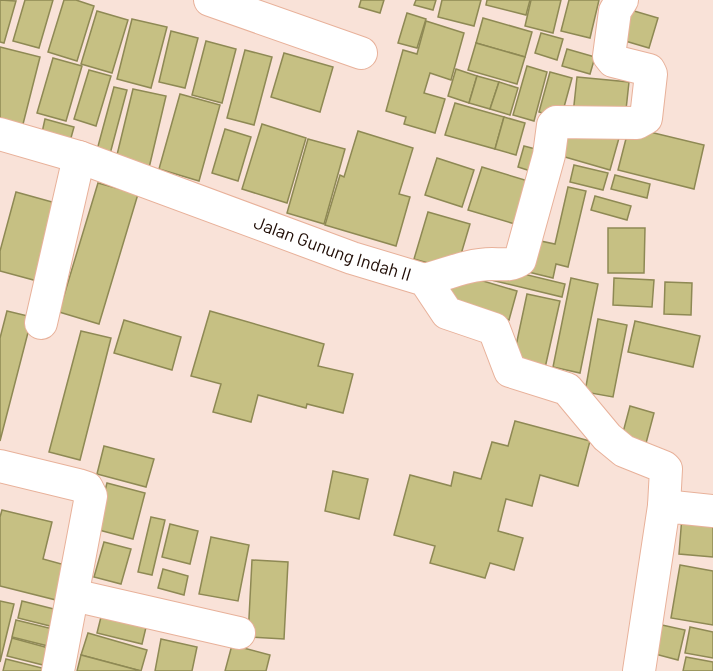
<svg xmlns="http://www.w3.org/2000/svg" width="713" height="671" font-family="Barlow,sans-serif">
  <rect width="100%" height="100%" fill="#f9e2d8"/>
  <!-- building -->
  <g fill="#c6c083" stroke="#8e8954" stroke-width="1.5">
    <polygon points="0,0 16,1 4,43 0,42"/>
    <polygon points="25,0 53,0 39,48 13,41"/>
    <polygon points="64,0 76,0 94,6 77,61 48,52"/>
    <polygon points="361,0 384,0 380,13 359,7"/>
    <polygon points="416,0 436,0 433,10 414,5"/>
    <polygon points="442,0 481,0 474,26 438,17"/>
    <polygon points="487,0 530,0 526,15 486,5"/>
    <polygon points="531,0 561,0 553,33 525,26"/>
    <polygon points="569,0 599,0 590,38 561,31"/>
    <polygon points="624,8 658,18 649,48 615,38"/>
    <polygon points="97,11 128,20 112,73 81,64"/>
    <polygon points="407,13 426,19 417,48 398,43"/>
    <polygon points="483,18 532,32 525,57 476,43"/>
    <polygon points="132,19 167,27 151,88 117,79"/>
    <polygon points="426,21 464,33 451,80 430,73 424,93 445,99 435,133 404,124 406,117 386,111 403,50 417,54"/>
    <polygon points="171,31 198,38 185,88 159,82"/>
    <polygon points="541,33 563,39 557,60 535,53"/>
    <polygon points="206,41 236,49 222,103 192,95"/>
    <polygon points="476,43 525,57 517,84 468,70"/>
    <polygon points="0,47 40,57 21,132 0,127"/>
    <polygon points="567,49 595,57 590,74 562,66"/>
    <polygon points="245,50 272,57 254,125 227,118"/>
    <polygon points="284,53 333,67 320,112 271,97"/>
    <polygon points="53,58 82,66 66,121 37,113"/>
    <polygon points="527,66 547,72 534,121 513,115"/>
    <polygon points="456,69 477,76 469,103 448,96"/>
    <polygon points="89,70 111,76 96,126 74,119"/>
    <polygon points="550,72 572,78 561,118 539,112"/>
    <polygon points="477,76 499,82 490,109 469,103"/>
    <polygon points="577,77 629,82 625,119 573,114"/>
    <polygon points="499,82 518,88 510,115 490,109"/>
    <polygon points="114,87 127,90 110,154 97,150"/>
    <polygon points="133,89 166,96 149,168 116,159"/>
    <polygon points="180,94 220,105 199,181 159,169"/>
    <polygon points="455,103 504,117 495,149 445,135"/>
    <polygon points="504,117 525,123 516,155 495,149"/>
    <polygon points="45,119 74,127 69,145 41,137"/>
    <polygon points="262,124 306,138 287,203 242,189"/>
    <polygon points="567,124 619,138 610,170 558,155"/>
    <polygon points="629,127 704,145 694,189 618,170"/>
    <polygon points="225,129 251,137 238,181 212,173"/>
    <polygon points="358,131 413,148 399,194 410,197 396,246 325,225 340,175 344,177"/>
    <polygon points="308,139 345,149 324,224 287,213"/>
    <polygon points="524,146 547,152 540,174 518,167"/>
    <polygon points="437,158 474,170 462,207 425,195"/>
    <polygon points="574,165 608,173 603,190 570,182"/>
    <polygon points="482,167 528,181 515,224 468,210"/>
    <polygon points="615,175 650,184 647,198 611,189"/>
    <polygon points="98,183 138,194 99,324 59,312"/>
    <polygon points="568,187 586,191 568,267 556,264 553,278 524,271 531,239 555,244"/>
    <polygon points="16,192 63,205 41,282 0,271 0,251"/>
    <polygon points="595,196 631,206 627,220 591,210"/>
    <polygon points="428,212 470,224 456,271 414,259"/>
    <polygon points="608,228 645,228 644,273 608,273"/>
    <polygon points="495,267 565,284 562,297 491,280"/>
    <polygon points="456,273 517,291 509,320 447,302"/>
    <polygon points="571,278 598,284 580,373 553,367"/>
    <polygon points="614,278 654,280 652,307 613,305"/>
    <polygon points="665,282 692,283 691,315 664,314"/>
    <polygon points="527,294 560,301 545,368 513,360"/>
    <polygon points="7,311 32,317 0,441 0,338"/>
    <polygon points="210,311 324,344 318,366 353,374 343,413 307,404 306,408 258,395 251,422 213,412 221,384 191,376"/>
    <polygon points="598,319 627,325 613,397 585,392"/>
    <polygon points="124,320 181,337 172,370 114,353"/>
    <polygon points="635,321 700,336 693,367 628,352"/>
    <polygon points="81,331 111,338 80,460 49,452"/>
    <polygon points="630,406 654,413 645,447 621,440"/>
    <polygon points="515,421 590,441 578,486 540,475 532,506 506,499 498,531 523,538 514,570 490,563 485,578 430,563 435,546 394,535 410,475 451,486 454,472 481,479 492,442 508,446"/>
    <polygon points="104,446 154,459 146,487 97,474"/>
    <polygon points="333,471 368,479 359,519 325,511"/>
    <polygon points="107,483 145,493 133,539 95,529"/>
    <polygon points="2,510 52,522 43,559 65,565 56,600 0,586 0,517"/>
    <polygon points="682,516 713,519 713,557 679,554"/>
    <polygon points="151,517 165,520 152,575 138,572"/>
    <polygon points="170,524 198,531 190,564 162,557"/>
    <polygon points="211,537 249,545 238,601 199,594"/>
    <polygon points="104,542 131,549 121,584 94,577"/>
    <polygon points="252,560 288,562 284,639 248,637"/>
    <polygon points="680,565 713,571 713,625 671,618"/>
    <polygon points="163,569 188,576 184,595 158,588"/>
    <polygon points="0,601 14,604 0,662"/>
    <polygon points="22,601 66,612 62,629 18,618"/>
    <polygon points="103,609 148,619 142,644 97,633"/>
    <polygon points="16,620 61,631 56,648 12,637"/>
    <polygon points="662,625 685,630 678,660 655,654"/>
    <polygon points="690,627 713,632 713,658 685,653"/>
    <polygon points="88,633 147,650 141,671 81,655"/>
    <polygon points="12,638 56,650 51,667 7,656"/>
    <polygon points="161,639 197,647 192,671 155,671"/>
    <polygon points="232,645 270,655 266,671 225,671"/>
    <polygon points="81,655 141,671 77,671"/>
    <polygon points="686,657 713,662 713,671 683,671"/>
    <polygon points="6,659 50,670 50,671 3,671"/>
  </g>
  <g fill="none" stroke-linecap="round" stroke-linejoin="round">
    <!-- minor casing -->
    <g stroke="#e8b19a" stroke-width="34">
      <g id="minor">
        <polyline points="210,0 361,53"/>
        <path id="s1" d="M0 134 79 157 352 258 425 280 447 313 494 329 510 371 567 389 607 437 624 451 664 467 666 469 664 506"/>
        <path d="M425 280C447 274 469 264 492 264 501 264 512 266 520 260L549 155 553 125 556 122 637 123 646 118 651 74 649 70 613 61 609 56 615 11 622 0"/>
        <polyline points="41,323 79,157"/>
        <polyline points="0,466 78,485 87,488 91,496 58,671"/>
        <polyline points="73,595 239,633"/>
        <polyline points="639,671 664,506 713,511"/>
      </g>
    </g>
    <!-- minor -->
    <use href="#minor" stroke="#fff" stroke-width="32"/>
  </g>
  <g text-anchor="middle" stroke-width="6" stroke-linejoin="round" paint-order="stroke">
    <!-- street labels -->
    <g font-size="18" fill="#1f0c05" stroke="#fdf2ed">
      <text dy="6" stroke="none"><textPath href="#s1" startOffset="352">Jalan Gunung Indah II</textPath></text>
    </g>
  </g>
</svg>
